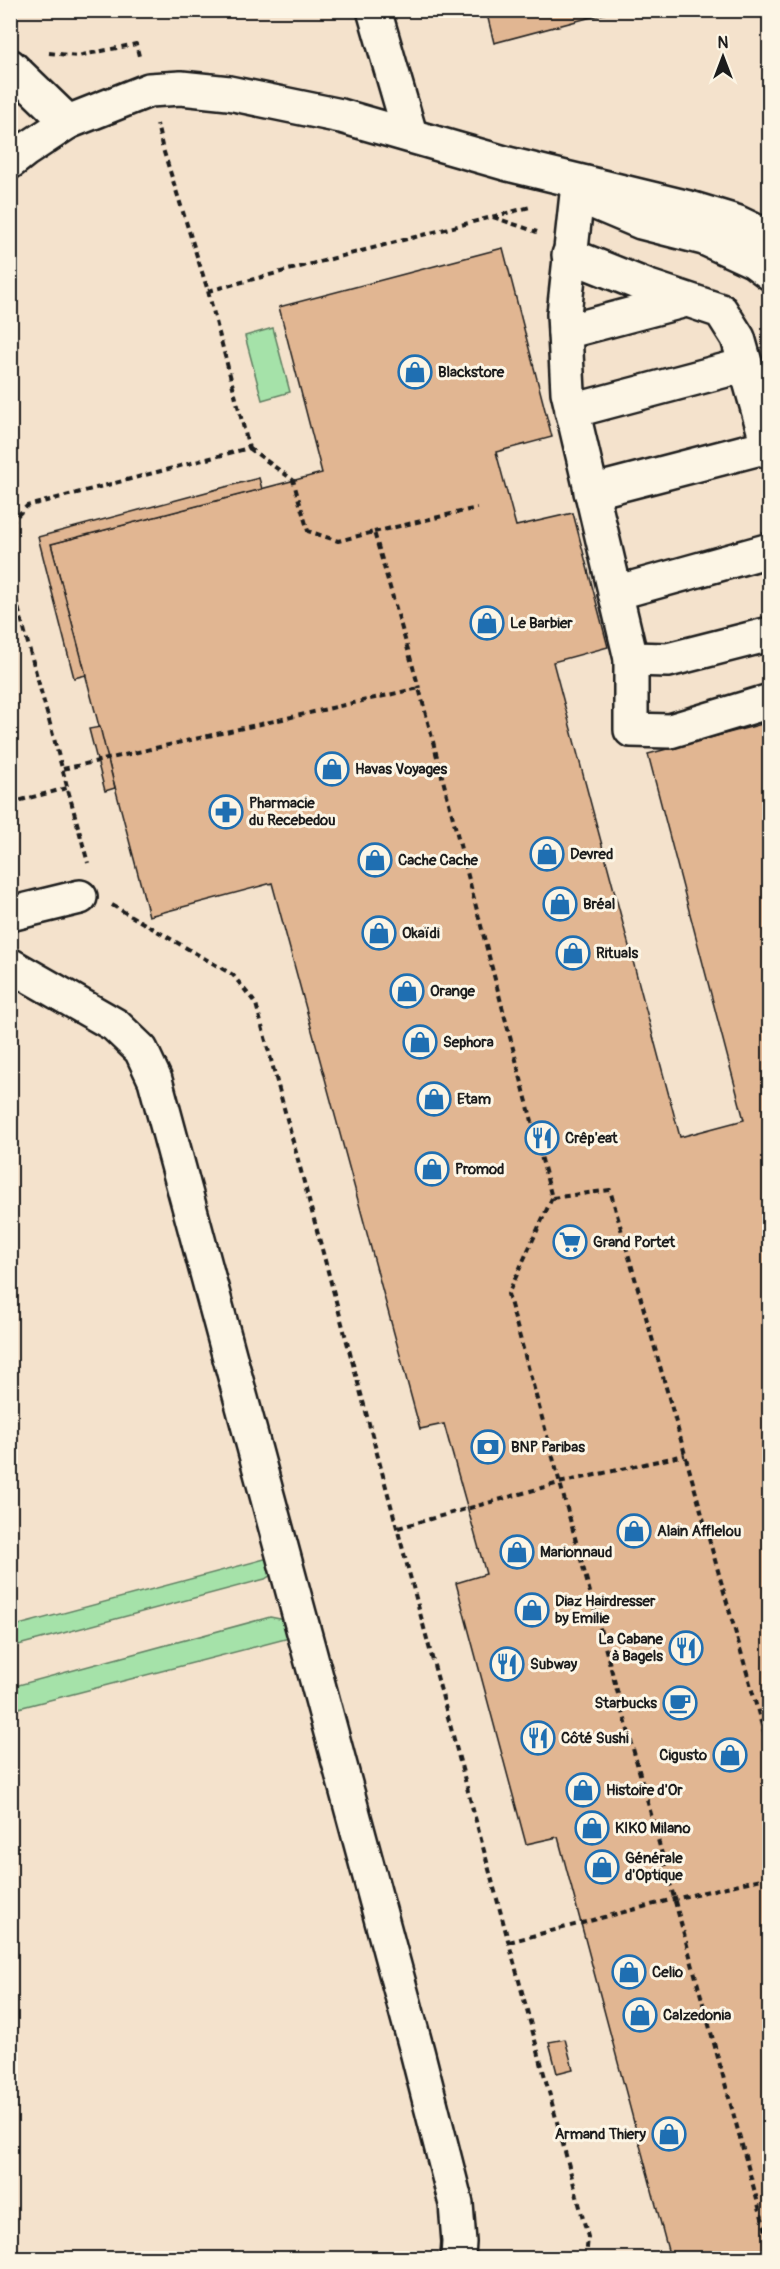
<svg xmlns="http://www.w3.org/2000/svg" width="780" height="2269" font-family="Pangolin,sans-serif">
  <rect width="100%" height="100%" fill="#fcf5e5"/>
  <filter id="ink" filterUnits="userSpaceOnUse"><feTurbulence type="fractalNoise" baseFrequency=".0167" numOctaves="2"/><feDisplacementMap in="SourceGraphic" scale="12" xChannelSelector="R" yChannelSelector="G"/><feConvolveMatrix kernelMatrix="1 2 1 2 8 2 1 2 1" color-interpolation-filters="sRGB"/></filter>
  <g filter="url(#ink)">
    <!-- built -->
    <rect fill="#f4e2cc" x="11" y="11" width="758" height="2247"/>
    <!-- green -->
    <g fill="#a5e2a9" stroke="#607f62" stroke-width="1.5">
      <polygon points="273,328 290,392 262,400 245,336"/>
      <polygon points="272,1557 271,1575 265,1579 11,1647 11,1627"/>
      <polygon points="270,1617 285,1620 293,1637 11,1710 11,1687"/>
    </g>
    <!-- building -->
    <g fill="#e1b692" stroke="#1c1c1c" stroke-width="1.5">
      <polygon points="486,10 618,10 494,43"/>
      <polygon points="503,248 552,437 496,452 516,526 573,513 608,647 553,662 680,1137 744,1120 648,754 770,722 770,2258 670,2258 558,1837 526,1844 456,1583 486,1574 444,1424 420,1429 272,883 149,916 51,544 322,473 279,307"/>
      <polygon points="259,478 262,489 51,544 86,675 74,678 38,537"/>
      <polygon points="100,727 115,788 105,791 89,729"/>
      <polygon points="565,2039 573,2069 557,2073 549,2042"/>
    </g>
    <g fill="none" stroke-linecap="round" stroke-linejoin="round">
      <!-- minor casing -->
      <g stroke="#1c1c1c" stroke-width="38">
        <g id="minor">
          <polyline points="374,10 410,134"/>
          <polyline points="10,66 68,122"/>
          <polyline points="10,162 24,151 68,122 149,90 181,88 229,93 341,116 508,164 693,209 736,222 770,238"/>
          <polyline points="585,183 577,194 564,314 568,392 631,659 631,730 670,731 770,701"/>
          <polyline points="589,200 641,222 704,238 754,261 770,273"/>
          <polyline points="569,255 649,287 721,311 738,338 770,452"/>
          <polyline points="565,332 686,300"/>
          <polyline points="572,411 745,365"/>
          <polyline points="591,492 768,446"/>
          <polyline points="615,593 770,550"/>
          <polyline points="631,659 668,660 770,634"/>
          <polyline points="10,914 80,897"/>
          <polyline points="10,965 115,1025 141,1050 155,1080 417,2051 456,2204 459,2242 458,2258"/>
        </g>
      </g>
      <!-- path -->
      <g stroke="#1c1c1c" stroke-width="4" stroke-dasharray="6 4.5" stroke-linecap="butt">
        <polyline points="49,53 78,56 136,44 139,56"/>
        <polyline points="493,217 537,232"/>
        <polyline points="208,291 530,207"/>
        <polyline points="249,448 293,480 308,531 338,541 374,532 419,688"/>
        <polyline points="10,523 27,506 249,448 208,291 162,146 157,124"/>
        <polyline points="374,532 477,508"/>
        <polyline points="10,578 88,863"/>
        <polyline points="63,769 419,688 552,1198 610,1190 770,1754"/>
        <polyline points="10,803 67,788"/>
        <polyline points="112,905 233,975 256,1004 588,2237 586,2258"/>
        <polyline points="552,1198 508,1294 770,2247"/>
        <polyline points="398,1528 559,1483 685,1455"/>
        <polyline points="509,1942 674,1899 770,1877"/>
      </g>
      <!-- minor -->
      <use href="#minor" stroke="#fcf5e5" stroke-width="33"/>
    </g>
  </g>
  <!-- icons -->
  <defs>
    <g id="shop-ring" transform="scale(1.725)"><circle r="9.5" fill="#fcf5e5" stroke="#1f6fb2" stroke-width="1.5"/><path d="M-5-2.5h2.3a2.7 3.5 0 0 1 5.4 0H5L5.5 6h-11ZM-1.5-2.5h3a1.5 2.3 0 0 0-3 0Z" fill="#1f6fb2"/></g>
    <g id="pharmacy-ring" transform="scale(1.725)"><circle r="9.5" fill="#fcf5e5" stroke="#1f6fb2" stroke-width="1.5"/><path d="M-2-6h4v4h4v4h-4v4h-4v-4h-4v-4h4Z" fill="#1f6fb2"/></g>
    <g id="restaurant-ring" transform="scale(1.725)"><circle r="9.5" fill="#fcf5e5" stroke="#1f6fb2" stroke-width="1.5"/><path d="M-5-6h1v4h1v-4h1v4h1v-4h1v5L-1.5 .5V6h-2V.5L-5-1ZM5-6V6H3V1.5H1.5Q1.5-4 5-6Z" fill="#1f6fb2"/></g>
    <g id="supermarket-ring" transform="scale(1.725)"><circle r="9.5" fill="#fcf5e5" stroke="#1f6fb2" stroke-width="1.5"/><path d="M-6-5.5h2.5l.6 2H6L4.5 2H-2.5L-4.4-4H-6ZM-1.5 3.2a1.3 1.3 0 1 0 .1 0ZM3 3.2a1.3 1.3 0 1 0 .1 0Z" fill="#1f6fb2"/></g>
    <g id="bank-ring" transform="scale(1.725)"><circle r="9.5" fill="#fcf5e5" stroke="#1f6fb2" stroke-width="1.5"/><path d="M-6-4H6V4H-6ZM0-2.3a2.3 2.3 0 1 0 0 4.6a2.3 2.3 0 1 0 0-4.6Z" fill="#1f6fb2"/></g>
    <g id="cafe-ring" transform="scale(1.725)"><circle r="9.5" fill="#fcf5e5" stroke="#1f6fb2" stroke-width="1.5"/><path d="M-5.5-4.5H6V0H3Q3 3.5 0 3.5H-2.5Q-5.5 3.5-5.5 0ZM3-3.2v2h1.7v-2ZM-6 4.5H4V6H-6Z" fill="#1f6fb2"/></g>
  </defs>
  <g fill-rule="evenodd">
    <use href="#shop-ring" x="415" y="372"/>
    <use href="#shop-ring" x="487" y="623"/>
    <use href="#shop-ring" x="332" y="769"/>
    <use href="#pharmacy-ring" x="226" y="812"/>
    <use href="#shop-ring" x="547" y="854"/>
    <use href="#shop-ring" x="375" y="860"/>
    <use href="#shop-ring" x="560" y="904"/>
    <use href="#shop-ring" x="379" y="933"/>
    <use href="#shop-ring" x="573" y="953"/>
    <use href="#shop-ring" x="407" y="991"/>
    <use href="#shop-ring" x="420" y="1042"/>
    <use href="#shop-ring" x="434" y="1099"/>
    <use href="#restaurant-ring" x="542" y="1138"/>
    <use href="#shop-ring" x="432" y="1169"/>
    <use href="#supermarket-ring" x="570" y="1242"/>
    <use href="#bank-ring" x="488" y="1447"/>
    <use href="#shop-ring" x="634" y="1531"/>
    <use href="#shop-ring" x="517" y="1552"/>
    <use href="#shop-ring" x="532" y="1610"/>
    <use href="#restaurant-ring" x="686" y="1648"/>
    <use href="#restaurant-ring" x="507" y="1664"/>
    <use href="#cafe-ring" x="680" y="1703"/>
    <use href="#restaurant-ring" x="538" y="1738"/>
    <use href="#shop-ring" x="730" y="1755"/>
    <use href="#shop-ring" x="583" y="1790"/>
    <use href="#shop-ring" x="592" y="1828"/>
    <use href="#shop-ring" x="602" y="1867"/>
    <use href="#shop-ring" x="629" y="1972"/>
    <use href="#shop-ring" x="640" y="2015"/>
    <use href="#shop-ring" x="669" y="2134"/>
  </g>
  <g text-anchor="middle" stroke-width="6" stroke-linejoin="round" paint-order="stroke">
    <!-- poi labels -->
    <g font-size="15" font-weight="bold" fill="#1c1c1c" stroke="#fcf5e5" text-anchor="start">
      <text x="438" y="377">Blackstore</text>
      <text x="510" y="628">Le Barbier</text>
      <text x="355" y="774">Havas Voyages</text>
      <text x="249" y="808">Pharmacie<tspan x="249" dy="17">du Recebedou</tspan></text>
      <text x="570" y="859">Devred</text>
      <text x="398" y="865">Cache Cache</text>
      <text x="583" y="909">Bréal</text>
      <text x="402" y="938">Okaïdi</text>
      <text x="596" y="958">Rituals</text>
      <text x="430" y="996">Orange</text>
      <text x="443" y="1047">Sephora</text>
      <text x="457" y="1104">Etam</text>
      <text x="565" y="1143">Crêp'eat</text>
      <text x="455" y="1174">Promod</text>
      <text x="593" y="1247">Grand Portet</text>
      <text x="511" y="1452">BNP Paribas</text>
      <text x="657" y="1536">Alain Afflelou</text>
      <text x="540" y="1557">Marionnaud</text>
      <text x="555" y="1606">Diaz Hairdresser<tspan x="555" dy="17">by Emilie</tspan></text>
      <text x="663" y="1644" text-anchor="end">La Cabane<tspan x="663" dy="17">à Bagels</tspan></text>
      <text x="530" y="1669">Subway</text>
      <text x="657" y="1708" text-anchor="end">Starbucks</text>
      <text x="561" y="1743">Côté Sushi</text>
      <text x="707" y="1760" text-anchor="end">Cigusto</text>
      <text x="606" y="1795">Histoire d'Or</text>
      <text x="615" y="1833">KIKO Milano</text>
      <text x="625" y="1863">Générale<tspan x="625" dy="17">d'Optique</tspan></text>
      <text x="652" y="1977">Celio</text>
      <text x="663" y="2020">Calzedonia</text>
      <text x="646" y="2139" text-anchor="end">Armand Thiery</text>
    </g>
  </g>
  <!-- margin -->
  <rect width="780" height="2269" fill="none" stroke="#fcf5e5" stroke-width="36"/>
  <rect x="18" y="18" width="744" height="2233" fill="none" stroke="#1c1c1c" stroke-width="2" filter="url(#ink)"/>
  <!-- north arrow -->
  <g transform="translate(723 57)" stroke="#fcf5e5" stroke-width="4.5" paint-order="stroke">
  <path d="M0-4.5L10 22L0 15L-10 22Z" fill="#1c1c1c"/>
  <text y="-9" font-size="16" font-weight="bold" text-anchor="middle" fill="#1c1c1c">N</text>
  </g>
</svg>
